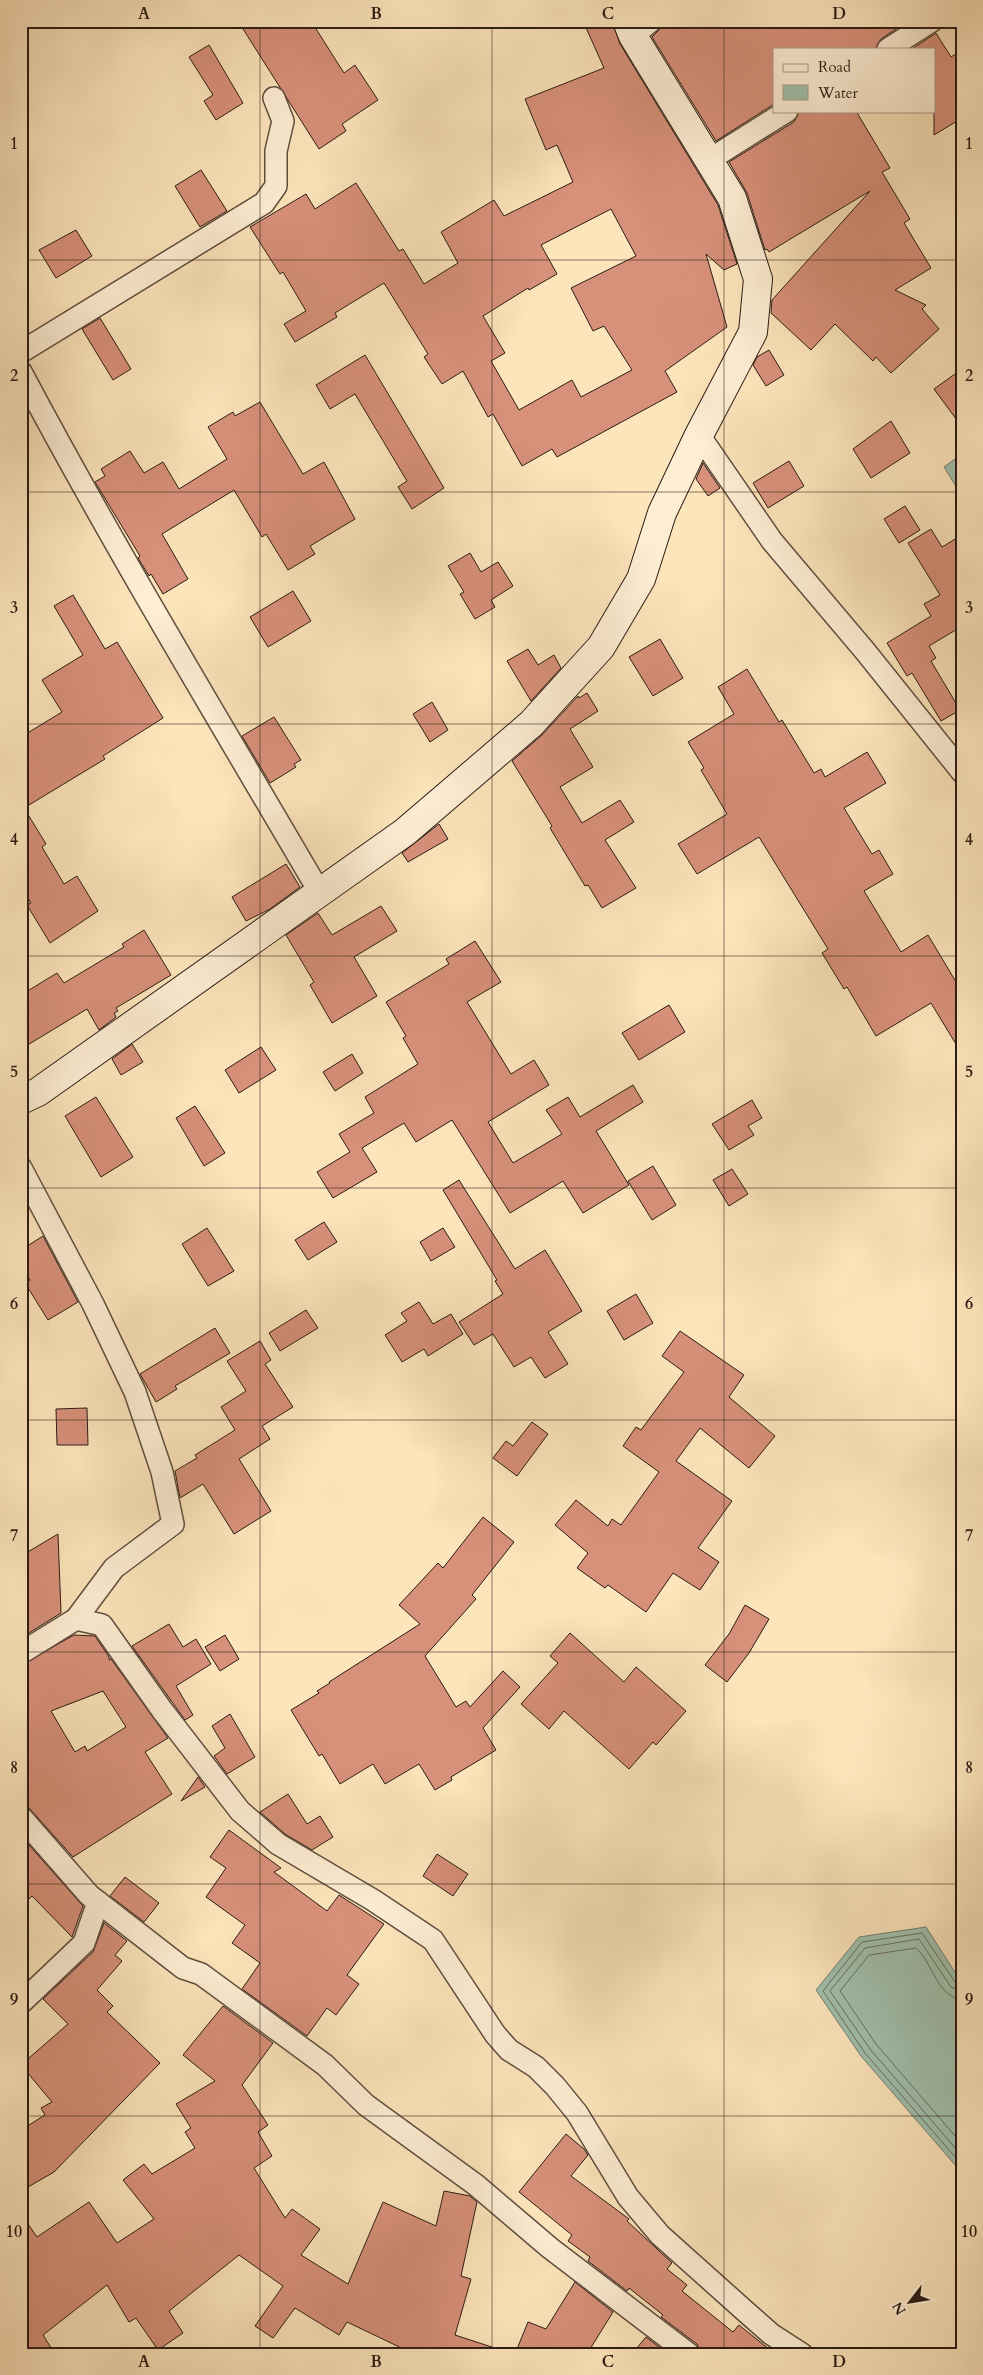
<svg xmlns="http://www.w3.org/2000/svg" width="983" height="2375" font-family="Cardo,serif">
  <rect width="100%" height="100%" fill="#fce4bb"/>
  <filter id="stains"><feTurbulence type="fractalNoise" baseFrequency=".004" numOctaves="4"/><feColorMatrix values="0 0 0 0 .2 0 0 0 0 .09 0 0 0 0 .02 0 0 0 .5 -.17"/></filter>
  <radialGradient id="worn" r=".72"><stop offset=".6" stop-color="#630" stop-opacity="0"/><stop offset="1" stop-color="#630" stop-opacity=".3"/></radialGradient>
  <!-- water -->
  <g fill="#a0bfac" stroke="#727e70">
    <polygon points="962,454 962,496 944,467"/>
    <polygon points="926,1927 962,1983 962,2173 861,2056 816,1990 859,1937"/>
  </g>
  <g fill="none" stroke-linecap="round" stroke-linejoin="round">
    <!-- shore -->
    <g stroke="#666e60" stroke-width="1">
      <polyline points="962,1985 955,1982 922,1933 862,1942 823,1991 865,2053 962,2165"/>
      <polyline points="962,1991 951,1987 919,1939 865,1948 830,1991 870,2049 962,2156"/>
      <path d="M962 1999C937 1998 932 1961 916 1948L869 1955 840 1991 876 2044 962 2144"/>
    </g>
  </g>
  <!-- building -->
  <g fill="#d7907a" stroke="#2c1c15" fill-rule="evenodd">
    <polygon points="238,21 311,21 344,73 355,65 378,100 342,124 346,131 319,149"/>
    <path d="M583 21H612L620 44 718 205 737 264 724 270 706 254 727 327 665 371 677 392 557 457 552 449 522 466 493 414 488 417 463 371 442 384 424 357 428 354 384 283 335 313 337 317 295 342 284 324 306 311 283 272 280 274 250 227 306 194 315 209 356 183 399 251 403 249 424 284 458 263 441 232 494 200 504 216 573 182 557 145 546 150 525 99 604 68ZM611 209 636 256 571 288 593 331 604 326 632 370 581 397 572 380 519 410 491 361 505 353 483 316 528 288 529 290 557 274 541 245Z"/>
    <polygon points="663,21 908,21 881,39 876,49 774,49 774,104 716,141 652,37 659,30"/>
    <polygon points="936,33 951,57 962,50 962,118 934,135 934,49 912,49"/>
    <polygon points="209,45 243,103 216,120 204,101 213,95 189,57"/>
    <polygon points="799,111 856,111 890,168 882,172 910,219 904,223 931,268 895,290 926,305 922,309 939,329 891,373 876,357 873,361 835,324 811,350 771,313 772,300 870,191 769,252 767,249 765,250 747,193 729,162 794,122"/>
    <polygon points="201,170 227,211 200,227 175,186"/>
    <polygon points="76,230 92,256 56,278 39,250"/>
    <polygon points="100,318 131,369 113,380 82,329"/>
    <polygon points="769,350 784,375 766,386 753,365 757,357"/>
    <polygon points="365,355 444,488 412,509 398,487 407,481 355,394 330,409 316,385"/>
    <polygon points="962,369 962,427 934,389"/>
    <polygon points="260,402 303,474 324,462 355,519 310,546 315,554 288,570 266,534 262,537 234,490 162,534 188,579 163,594 151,574 149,576 138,558 140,556 95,482 105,476 101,469 130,451 144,473 163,462 179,489 227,459 208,427 233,412 235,416"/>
    <polygon points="891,421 910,453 871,478 853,449"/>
    <polygon points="789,461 804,486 768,508 753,483"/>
    <polygon points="703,463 720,488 708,496 696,479"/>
    <polygon points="905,506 920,530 899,543 884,519"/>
    <polygon points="931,529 942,547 962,535 962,632 959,628 929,646 936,658 931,661 960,710 941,721 912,673 907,676 887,643 931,616 924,604 940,595 908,543"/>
    <polygon points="470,553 481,572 498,562 513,586 491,600 495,607 475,619 460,594 464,592 448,566"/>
    <polygon points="293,591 311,621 268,647 250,617"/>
    <polygon points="73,595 105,649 117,642 163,718 103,756 105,759 24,808 46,844 42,847 64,884 77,876 98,911 50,943 27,905 31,903 21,887 21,737 62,712 42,680 83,655 54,606"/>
    <polygon points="660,639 683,678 653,696 629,657"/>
    <polygon points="528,649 538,665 554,655 561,668 531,701 507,661"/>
    <polygon points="747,669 779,722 782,720 814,773 821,769 825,777 867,752 886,783 844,808 872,854 879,850 893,874 864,891 901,952 928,935 962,992 962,1054 931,1003 876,1036 847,987 844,989 822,953 828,949 759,837 697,874 678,844 727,814 701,770 704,768 688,742 734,714 718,687"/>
    <polygon points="587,693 598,711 570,729 593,767 560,787 582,823 620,800 634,822 605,840 636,888 602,908 588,885 585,886 550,828 552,826 512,761 542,735 578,696 579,698"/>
    <polygon points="432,702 448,730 430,742 413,714"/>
    <polygon points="274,717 301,760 294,764 296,767 270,783 242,736"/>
    <polygon points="439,824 448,839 408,862 402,853"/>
    <polygon points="286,864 300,887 270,909 246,921 232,897"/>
    <polygon points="381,906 397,931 354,957 377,996 332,1023 310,985 314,982 286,935 318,913 332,935"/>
    <polygon points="144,930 171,975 116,1008 118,1011 114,1013 116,1017 99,1030 87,1009 21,1049 21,995 57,973 64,983 124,947 122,944"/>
    <polygon points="475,941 501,982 467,1002 511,1074 534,1060 549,1085 488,1122 513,1163 562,1134 546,1110 568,1097 580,1117 633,1085 643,1102 596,1131 629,1185 583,1213 563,1181 510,1213 452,1120 416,1142 404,1123 362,1148 377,1172 333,1198 317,1172 350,1152 339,1134 374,1113 365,1097 418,1064 403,1038 406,1036 386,1002 449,964 446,959"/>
    <polygon points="669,1005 685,1032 639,1060 622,1033"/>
    <polygon points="132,1044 143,1062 121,1075 112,1059"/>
    <polygon points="261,1047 276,1070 239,1093 225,1070"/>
    <polygon points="352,1054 363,1073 335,1091 323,1072"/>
    <polygon points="96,1097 133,1157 101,1177 65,1116"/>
    <polygon points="752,1100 762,1118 748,1126 754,1135 729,1150 712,1124"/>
    <polygon points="195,1106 225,1153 204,1166 176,1118"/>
    <polygon points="653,1166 676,1205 652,1220 628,1181"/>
    <polygon points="732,1169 748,1194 729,1206 713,1180"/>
    <polygon points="459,1180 515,1269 545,1250 582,1311 548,1332 568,1364 545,1378 531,1357 514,1367 493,1334 474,1345 459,1322 503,1294 495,1281 497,1280 443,1190"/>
    <polygon points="324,1222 337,1242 308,1260 295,1240"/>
    <polygon points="207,1228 234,1271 208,1286 182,1244"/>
    <polygon points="443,1228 455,1247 431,1261 420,1242"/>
    <polygon points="43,1236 78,1302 48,1320 25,1283 30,1280 21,1267 21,1250"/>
    <polygon points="636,1294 653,1323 624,1340 607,1311"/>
    <polygon points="419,1302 433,1324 451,1314 463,1334 428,1356 424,1349 402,1362 385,1335 407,1321 401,1313"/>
    <polygon points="306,1310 318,1328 280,1351 269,1333"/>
    <polygon points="215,1328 230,1353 175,1386 177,1389 156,1402 140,1374"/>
    <polygon points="680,1331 744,1375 729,1397 775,1436 749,1468 700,1428 676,1461 732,1501 698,1548 719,1562 700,1590 673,1573 646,1612 608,1585 605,1588 577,1568 588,1553 555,1525 576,1500 608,1526 612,1519 621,1525 659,1472 623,1446 636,1427 641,1430 684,1372 662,1356"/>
    <polygon points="260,1341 271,1360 265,1364 293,1407 262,1426 270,1439 239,1459 271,1511 234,1534 203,1484 180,1498 175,1471 197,1458 195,1455 235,1430 221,1407 246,1391 227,1361"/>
    <polygon points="87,1408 88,1445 57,1445 56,1409"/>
    <polygon points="532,1422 548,1434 517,1476 493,1458 506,1441 513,1446"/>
    <polygon points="483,1517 514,1542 472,1595 476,1599 425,1656 456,1707 466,1701 470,1707 503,1671 520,1687 483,1728 496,1750 451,1777 452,1780 435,1790 419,1764 385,1784 373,1764 340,1784 322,1754 319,1756 291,1710 319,1693 317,1691 330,1683 329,1682 420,1624 399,1605 438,1563 443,1568"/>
    <polygon points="58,1534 61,1613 21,1638 21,1556"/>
    <polygon points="745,1605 769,1619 749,1653 727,1682 705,1665 729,1634"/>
    <polygon points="169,1624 183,1647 196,1639 211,1664 176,1686 193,1715 185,1720 132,1646"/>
    <polygon points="570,1633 624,1682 636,1667 686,1711 656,1745 653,1742 629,1769 564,1711 549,1729 521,1704 558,1663 550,1656"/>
    <path d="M74 1635 95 1636 109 1657V1660L111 1659 168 1738 145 1752 172 1794 73 1857 30 1809 21 1805V1665ZM103 1691 126 1727 87 1751 85 1746 75 1752 51 1711Z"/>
    <polygon points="225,1635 239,1659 220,1671 205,1647"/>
    <polygon points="230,1714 255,1757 227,1774 214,1756 225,1748 212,1726"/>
    <polygon points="198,1777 205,1787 181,1801"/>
    <polygon points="288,1794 307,1824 320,1816 333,1837 312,1850 285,1834 260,1812"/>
    <polygon points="229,1830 281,1868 274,1872 327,1911 339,1895 384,1924 347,1975 359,1984 336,2015 327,2008 307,2036 242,1989 260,1963 232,1943 245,1925 206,1897 226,1868 210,1857"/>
    <polygon points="21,1836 83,1906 72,1937 32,1896 21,1907"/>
    <polygon points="437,1854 468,1874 453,1896 423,1876"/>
    <polygon points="125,1877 159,1903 144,1922 110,1896"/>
    <polygon points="104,1923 127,1941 115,1955 122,1961 97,1990 113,2006 107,2012 160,2063 54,2172 21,2191 21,2130 45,2115 41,2108 52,2102 21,2065 68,2024 43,1999 93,1952"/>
    <polygon points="223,2006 273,2043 242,2085 268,2125 258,2132 272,2156 254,2168 285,2218 292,2209 320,2229 301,2255 348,2284 383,2202 436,2226 444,2191 470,2196 477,2202 461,2276 471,2279 455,2335 501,2350 500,2354 414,2354 347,2322 339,2335 295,2308 273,2338 255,2326 283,2286 239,2255 169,2311 183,2333 158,2350 136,2318 129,2322 107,2285 43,2335 55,2354 21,2354 21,2214 37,2237 89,2202 117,2243 154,2219 123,2180 144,2164 152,2174 195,2148 185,2132 191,2128 176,2104 215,2081 183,2055"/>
    <polygon points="566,2134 584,2149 588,2155 571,2176 629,2219 627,2221 672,2263 667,2269 687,2285 682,2291 733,2332 739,2325 775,2354 701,2354 697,2344 661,2317 663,2315 629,2288 627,2291 588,2261 590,2257 568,2241 572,2235 519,2192"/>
    <polygon points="575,2282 613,2312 587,2354 515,2354 528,2322 546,2329"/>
    <polygon points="646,2337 668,2354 632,2354"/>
  </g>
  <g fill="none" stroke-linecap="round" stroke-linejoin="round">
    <!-- street casing -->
    <g stroke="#604e3e" stroke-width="24">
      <g id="street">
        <polyline points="633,36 651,21"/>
        <polyline points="888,49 932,21"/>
        <polyline points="709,160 787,111"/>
        <polyline points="21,352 264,203 276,186 276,151 283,121 274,98"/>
        <path d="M21 372C115 549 219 720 320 893"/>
        <polyline points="699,435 772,541 865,651 962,772"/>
        <polyline points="21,1168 93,1304 135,1392 162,1472 173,1524 114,1568 76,1619"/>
        <polyline points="21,1653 76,1619 102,1625 162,1710 240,1811 278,1844 373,1900 433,1940 495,2034 509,2050 536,2067 555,2086 577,2113 628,2197 660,2235 745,2311 771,2334 802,2354"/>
        <polyline points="21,1817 89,1895 183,1968 201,1974 325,2065 366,2105 476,2185 550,2248 689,2354"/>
        <polyline points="21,2003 84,1943 98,1902"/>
      </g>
    </g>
    <!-- secondary casing -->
    <g stroke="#2c1c15" stroke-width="30">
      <polyline id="secondary" points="21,1100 38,1092 405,832 531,724 601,647 641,579 662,513 699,435 753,332 758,279 732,198 633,36 627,21"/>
    </g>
    <!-- street -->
    <use href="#street" stroke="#fdedd3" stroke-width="21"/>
    <!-- secondary -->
    <use href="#secondary" stroke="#fdedd3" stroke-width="28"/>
  </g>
  <!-- grid -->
  <path fill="none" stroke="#2c1c15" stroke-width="1" stroke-opacity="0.55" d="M260 21V2354M492 21V2354M724 21V2354M21 260H962M21 492H962M21 724H962M21 956H962M21 1188H962M21 1420H962M21 1652H962M21 1884H962M21 2116H962"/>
  <!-- margin -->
  <rect width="983" height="2375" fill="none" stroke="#fce4bb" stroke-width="55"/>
  <!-- legend -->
  <rect x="773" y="48" width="162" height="65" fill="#fdedd3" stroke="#a99987"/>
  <rect x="783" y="64" width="25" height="8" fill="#fdedd3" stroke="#a99987"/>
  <text x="818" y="72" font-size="15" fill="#2c1c15">Road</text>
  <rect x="783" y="85" width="25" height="15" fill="#a0bfac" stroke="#a99987"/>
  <text x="818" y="98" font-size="15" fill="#2c1c15">Water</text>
  <!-- north arrow -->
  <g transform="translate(910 2302) rotate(239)" stroke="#fdedd3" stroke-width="4" paint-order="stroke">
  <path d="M0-4L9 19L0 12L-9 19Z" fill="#2c1c15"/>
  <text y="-8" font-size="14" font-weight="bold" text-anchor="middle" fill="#2c1c15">N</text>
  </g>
  <rect x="28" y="28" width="928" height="2320" fill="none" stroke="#2c1c15" stroke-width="2"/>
  <g font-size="16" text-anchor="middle" font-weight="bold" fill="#2c1c15">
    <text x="144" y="19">A</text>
    <text x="376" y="19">B</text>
    <text x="608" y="19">C</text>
    <text x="839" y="19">D</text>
    <text x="14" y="149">1</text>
    <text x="969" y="149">1</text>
    <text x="14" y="381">2</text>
    <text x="969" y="381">2</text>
    <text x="14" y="613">3</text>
    <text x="969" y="613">3</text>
    <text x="14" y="845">4</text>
    <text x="969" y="845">4</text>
    <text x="14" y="1077">5</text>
    <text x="969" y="1077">5</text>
    <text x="14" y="1309">6</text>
    <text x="969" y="1309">6</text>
    <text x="14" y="1541">7</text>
    <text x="969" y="1541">7</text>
    <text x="14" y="1773">8</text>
    <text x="969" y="1773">8</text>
    <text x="14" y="2005">9</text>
    <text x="969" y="2005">9</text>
    <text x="14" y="2237">10</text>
    <text x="969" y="2237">10</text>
    <text x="144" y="2367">A</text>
    <text x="376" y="2367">B</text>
    <text x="608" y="2367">C</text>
    <text x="839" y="2367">D</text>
  </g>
  <rect width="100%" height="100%" filter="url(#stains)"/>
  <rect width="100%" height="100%" fill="url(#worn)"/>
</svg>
